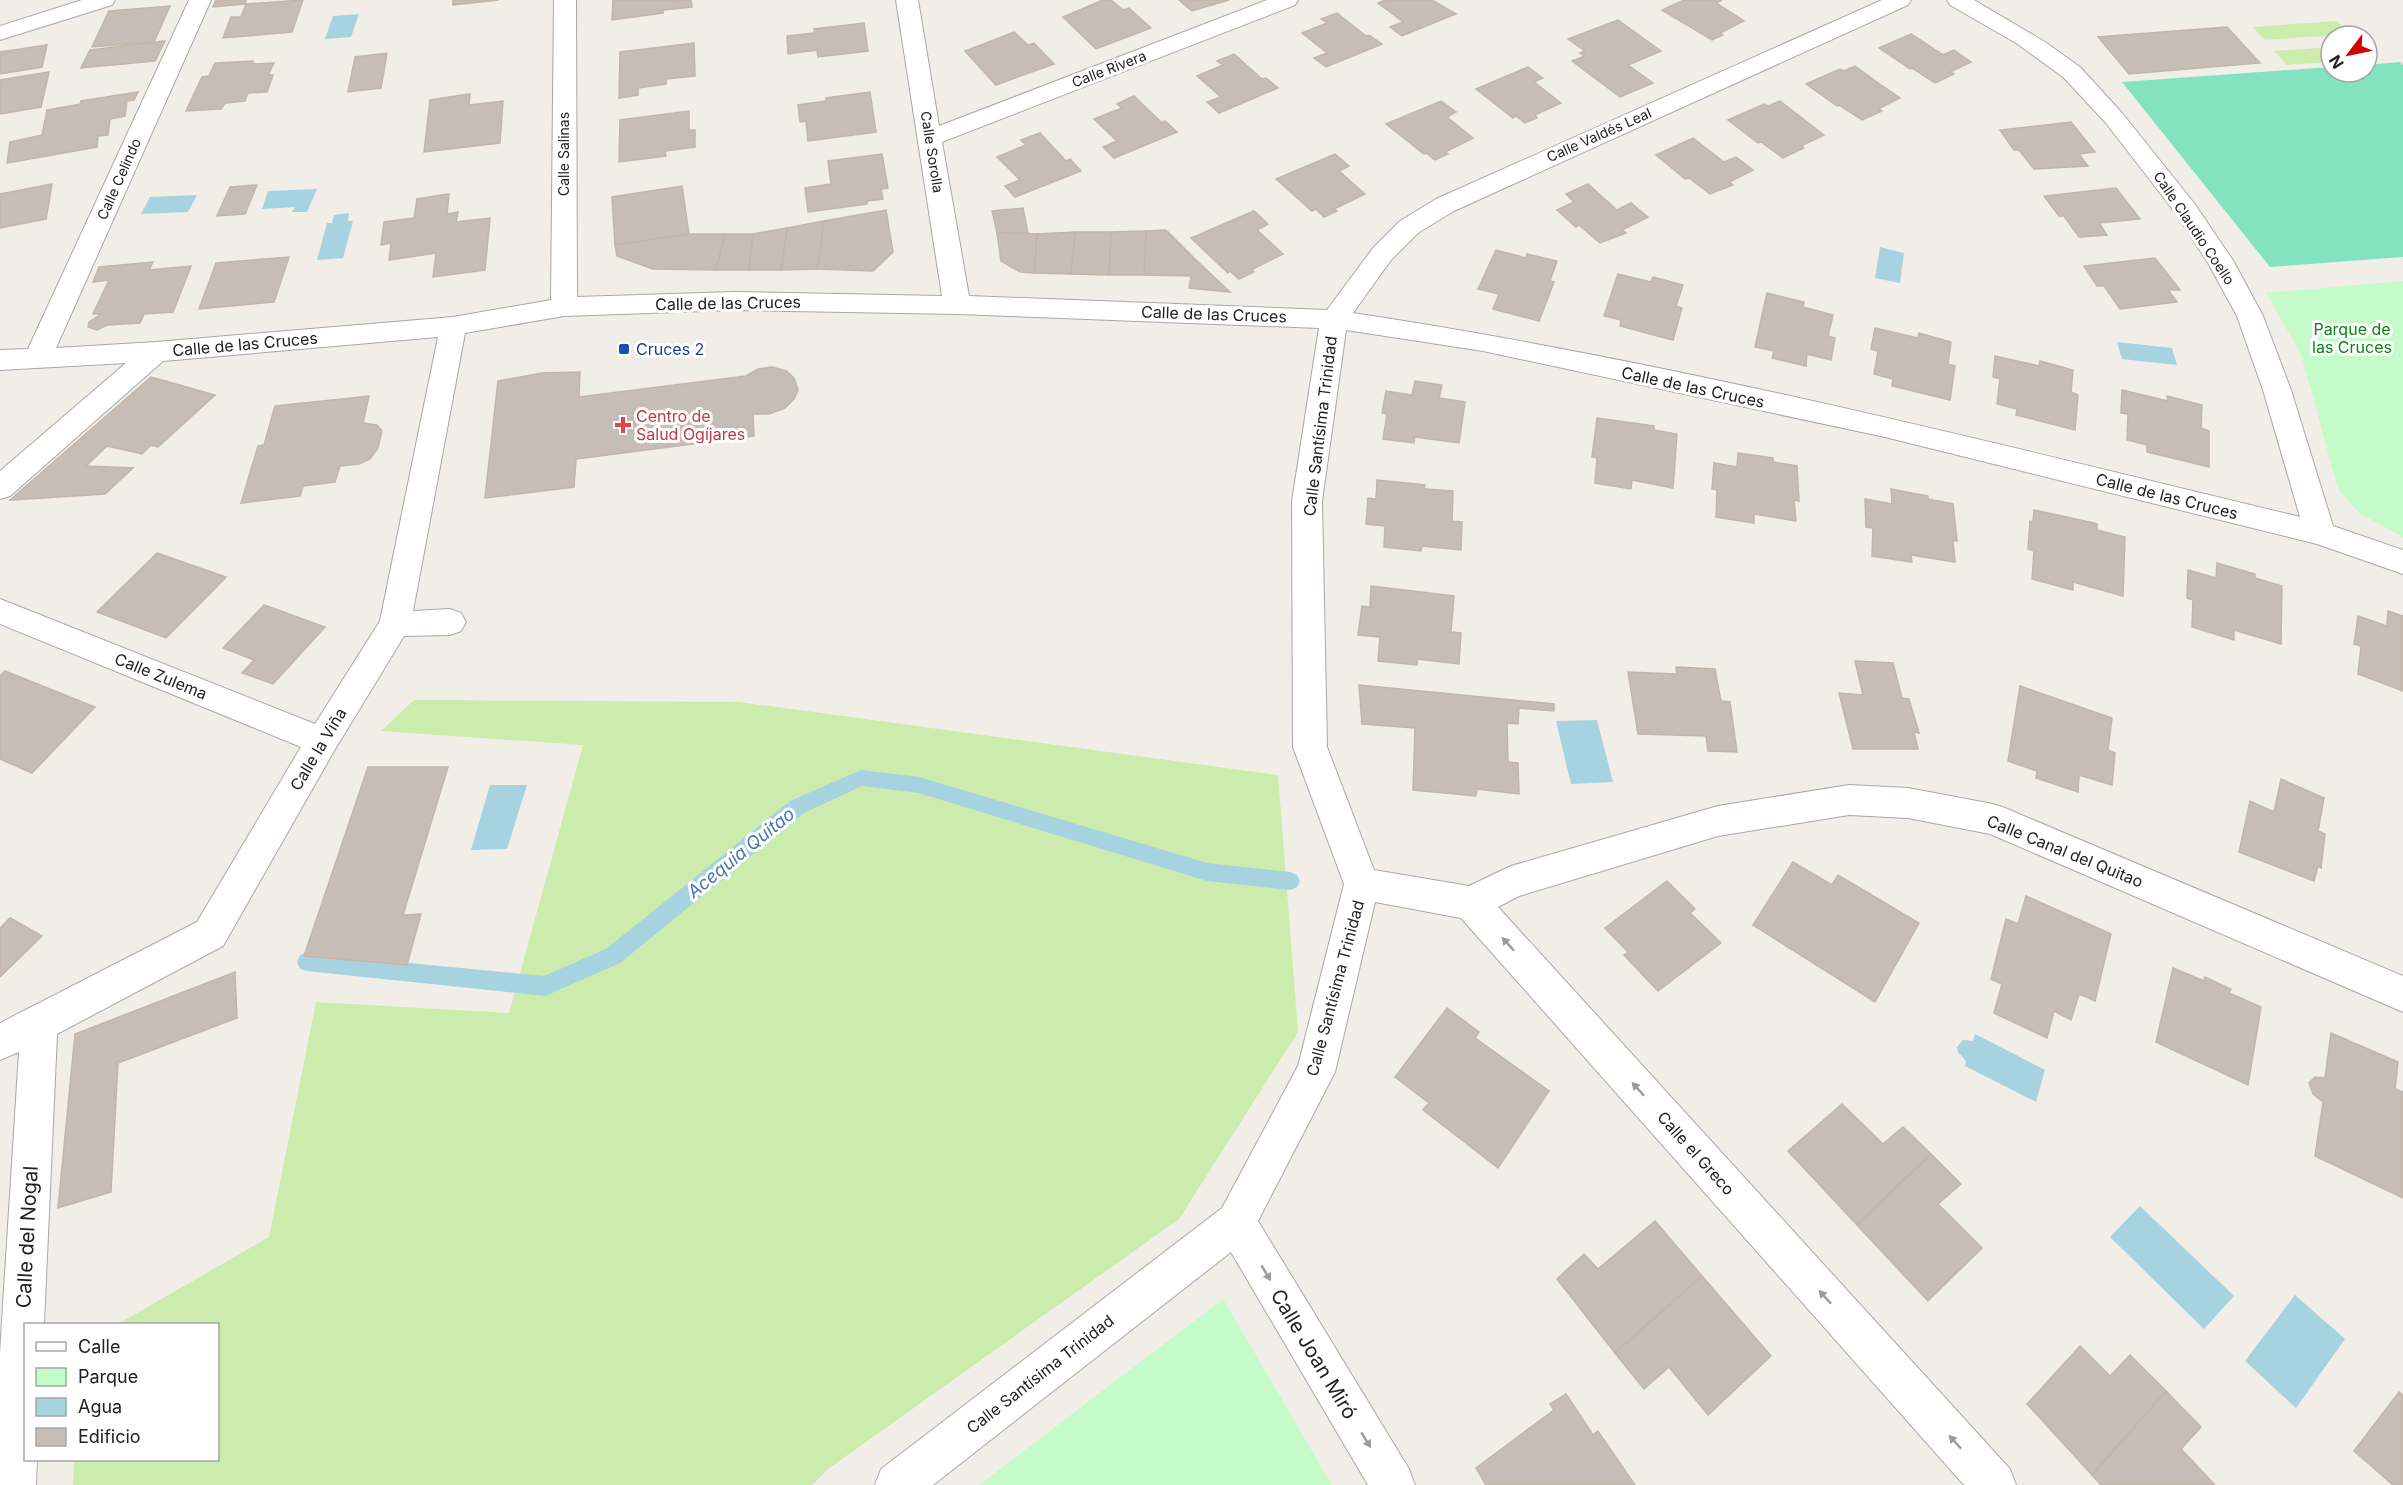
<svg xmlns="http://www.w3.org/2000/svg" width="2403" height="1485" font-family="Inter,sans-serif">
  <rect width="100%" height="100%" fill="#f1eee7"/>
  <!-- grass -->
  <g fill="#cbecac">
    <polygon points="2337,21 2350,34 2265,40 2252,27"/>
    <polygon points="2331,47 2331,62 2287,65 2274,51"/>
    <polygon points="414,700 739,702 1278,775 1298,1032 1179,1219 828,1469 812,1485 73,1485 74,1460 218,1460 218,1324 118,1324 269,1237 316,1002 509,1013 583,745 381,731"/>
  </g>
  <!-- park -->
  <g fill="#c4fbc9">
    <polygon points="2403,281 2403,537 2359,513 2338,489 2301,354 2266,293"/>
    <polygon points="1223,1299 1332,1485 979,1485"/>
  </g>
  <!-- pitch -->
  <polygon fill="#83e2bf" points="2400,62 2403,65 2403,257 2270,267 2122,82 2331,67 2331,72 2367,72 2367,65"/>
  <!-- water -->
  <g fill="#a7d2e0">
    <polygon points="359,14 351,37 325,39 333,16"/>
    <polygon points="317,189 307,212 292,212 295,207 262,209 268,191"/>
    <polygon points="197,195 188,212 141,214 150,197"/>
    <polygon points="349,213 348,221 353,221 343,258 317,260 327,223 332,223 334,215"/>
    <polygon points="1880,247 1904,253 1900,283 1875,278"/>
    <polygon points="2117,342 2172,348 2177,365 2122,359"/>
    <polygon points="1597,720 1613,782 1571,784 1556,721"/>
    <polygon points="490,785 527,785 507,849 471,850"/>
    <polygon points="1975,1034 2045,1070 2036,1102 1965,1066 1966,1061 1958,1052 1957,1047 1963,1040 1973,1041"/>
    <polygon points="2140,1206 2234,1296 2204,1329 2110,1237"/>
    <polygon points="2295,1295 2345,1339 2296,1408 2245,1361"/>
  </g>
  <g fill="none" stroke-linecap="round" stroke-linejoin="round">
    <!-- stream -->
    <polygon fill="#a7d2e0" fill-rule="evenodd" points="861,770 919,777 1207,863 1290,872 1297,875 1300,881 1297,887 1290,890 1207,881 919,793 862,786 804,813 620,963 545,996 307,971 300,969 297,962 300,955 307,953 544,976 606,949 790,801"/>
  </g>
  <!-- building -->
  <g fill="#c6beb6" stroke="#c4b5a9" stroke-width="1.5">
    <polygon points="216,0 246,0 245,4 213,7"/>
    <polygon points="303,0 292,32 223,38 231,17 241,17 246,4"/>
    <polygon points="453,0 499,0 453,5"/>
    <polygon points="613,0 691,0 692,7 663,10 663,13 612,20"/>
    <polygon points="1103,0 1111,0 1123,10 1129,8 1151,28 1096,49 1063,17"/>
    <polygon points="1179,0 1229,0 1192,11"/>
    <polygon points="1385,0 1432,0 1456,14 1402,36 1390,27 1403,22 1378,3"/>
    <polygon points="1684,0 1722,0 1716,3 1744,21 1720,33 1723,35 1712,40 1662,10"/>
    <polygon points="170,6 154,42 92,47 109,11"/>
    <polygon points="1337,13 1366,36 1369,35 1382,44 1326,67 1314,58 1327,53 1302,33 1327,23 1321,19"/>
    <polygon points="1618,20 1661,51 1628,65 1653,83 1620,97 1572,61 1585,56 1580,53 1585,51 1568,39"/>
    <polygon points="864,23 868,51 818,57 817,50 788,54 787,36 815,33 814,29"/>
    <polygon points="2227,27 2260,63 2129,74 2098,37"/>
    <polygon points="1014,32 1028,45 1034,43 1054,64 996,85 965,51"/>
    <polygon points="1911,34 1943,55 1954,50 1971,62 1950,72 1954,74 1935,83 1912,68 1910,69 1879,48"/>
    <polygon points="165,41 155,61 81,68 90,50"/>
    <polygon points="694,43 695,76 666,79 666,84 638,88 638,95 619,98 620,52"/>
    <polygon points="47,45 42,67 0,74 0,52"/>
    <polygon points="387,53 381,88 348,92 355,57"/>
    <polygon points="1234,54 1262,79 1266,78 1278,88 1219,113 1207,102 1221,97 1197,76 1223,65 1217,61"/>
    <polygon points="253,61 252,64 274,63 268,75 273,75 267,92 248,93 245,101 225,103 221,109 186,111 202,77 209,76 215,63"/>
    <polygon points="1855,66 1881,85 1900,98 1878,109 1882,111 1862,120 1839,105 1837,106 1806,84 1840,69 1844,71"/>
    <polygon points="1528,67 1543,78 1534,82 1561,103 1535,115 1537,118 1525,123 1516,116 1513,118 1476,89"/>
    <polygon points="49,72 41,107 0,114 0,80"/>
    <polygon points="138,92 134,100 127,101 125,116 110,119 108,135 98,136 97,147 7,163 10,142 42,135 47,110 81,104 81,101"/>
    <polygon points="870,92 876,132 808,141 806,121 800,122 798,105 826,101 826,98"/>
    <polygon points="470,94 469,105 503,101 500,143 424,152 430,100"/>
    <polygon points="1134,96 1162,123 1165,121 1177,132 1114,158 1103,147 1117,141 1094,119 1122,108 1117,104"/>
    <polygon points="1441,101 1456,112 1447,117 1473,138 1445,152 1448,154 1435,160 1426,153 1424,154 1386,124"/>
    <polygon points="1780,101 1824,135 1801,146 1804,148 1783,158 1761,142 1758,143 1728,120 1764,104 1768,106"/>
    <polygon points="689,111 689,130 695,130 695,147 665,151 666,156 619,162 620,120"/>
    <polygon points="2071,122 2095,152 2079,154 2088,166 2034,169 2019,150 2014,150 2000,130"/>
    <polygon points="1040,133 1066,161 1070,159 1081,171 1015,197 1005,186 1020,180 997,157 1026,145 1021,140"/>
    <polygon points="1693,138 1724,162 1736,157 1753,170 1729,182 1733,185 1710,194 1689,178 1685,179 1656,155"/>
    <polygon points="882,154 888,188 881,189 883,199 867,201 867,204 808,212 805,188 831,184 828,161"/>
    <polygon points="1335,154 1349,166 1339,171 1365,194 1334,209 1337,211 1324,217 1316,209 1312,211 1276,179"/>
    <polygon points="52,184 46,219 0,228 0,194"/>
    <polygon points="1588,184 1617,210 1631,203 1648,217 1622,230 1626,233 1600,243 1579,225 1576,227 1557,210 1574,202 1566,194"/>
    <polygon points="257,185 245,214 217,216 230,187"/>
    <polygon points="682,186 689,234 615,245 612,197"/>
    <polygon points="2116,188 2140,219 2099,223 2107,235 2079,237 2064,216 2059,216 2044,196"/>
    <polygon points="449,194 447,214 458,212 456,222 490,218 485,270 433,277 436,253 389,260 391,243 381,245 384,222 414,218 417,199"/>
    <polygon points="1023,208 1028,233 997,233 992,211"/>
    <polygon points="886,210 893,252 873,271 817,269 824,221"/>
    <polygon points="1254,211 1268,224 1257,230 1283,254 1251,270 1254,272 1239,279 1230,271 1228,273 1191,238"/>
    <polygon points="824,221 817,269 781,270 787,228"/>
    <polygon points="787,228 781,270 749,270 753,234"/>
    <polygon points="1166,230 1195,259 1230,292 1189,288 1191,276 1144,275 1146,231"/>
    <polygon points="1146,231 1144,275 1109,275 1111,232"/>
    <polygon points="1075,232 1071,274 1034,273 1037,234"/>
    <polygon points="1075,232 1111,232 1109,275 1071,274"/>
    <polygon points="997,233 1037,234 1034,273 1020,272 1001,261"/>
    <polygon points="689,234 725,234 716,270 653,269 617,256 615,245"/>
    <polygon points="725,234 753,234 749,270 716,270"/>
    <polygon points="1496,250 1526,258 1527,254 1557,261 1550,281 1554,282 1539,321 1493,309 1499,294 1478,289"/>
    <polygon points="289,257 274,302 199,309 216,263"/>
    <polygon points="2155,258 2180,290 2168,290 2177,302 2120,309 2104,286 2097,286 2084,266"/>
    <polygon points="153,262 149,270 191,266 173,312 144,314 140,323 107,325 97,330 88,327 89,322 101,314 93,314 109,280 93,282 99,267"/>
    <polygon points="1618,274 1651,282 1653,277 1683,285 1676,306 1682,308 1673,340 1620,326 1621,320 1604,316"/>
    <polygon points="1767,293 1804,302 1803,307 1833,315 1828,336 1835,338 1831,360 1807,354 1806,366 1772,358 1774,351 1755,347"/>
    <polygon points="1875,328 1918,338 1919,333 1951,342 1948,364 1955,366 1950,400 1892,386 1893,379 1874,374 1878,351 1871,349"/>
    <polygon points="1995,356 2039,366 2040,361 2073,370 2071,392 2078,395 2075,430 2016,415 2017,409 1997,404 2000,379 1993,377"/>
    <polygon points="772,367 786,371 794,378 798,390 794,399 785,408 769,414 753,414 754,436 576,459 574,487 485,498 498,381 542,373 580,372 579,397 746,376 758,369"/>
    <polygon points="151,377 215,395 158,447 151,445 142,454 107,446 86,466 133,468 105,494 10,500"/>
    <polygon points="1415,381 1442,385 1439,398 1465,402 1459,443 1415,437 1414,443 1383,439 1387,414 1382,413 1386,391 1412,395"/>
    <polygon points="2122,390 2168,401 2167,396 2202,405 2201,428 2209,431 2209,467 2147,452 2147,445 2127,440 2128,414 2121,413"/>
    <polygon points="369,396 363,423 377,425 382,431 378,448 370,459 359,464 340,466 335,482 303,486 300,496 241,503 258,446 264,445 275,406"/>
    <polygon points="1597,418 1654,426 1654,430 1677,434 1673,488 1632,480 1631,489 1595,483 1597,458 1592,457"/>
    <polygon points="1738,453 1773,458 1773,462 1797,466 1799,501 1794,500 1796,521 1754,514 1754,523 1716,517 1717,490 1712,489 1714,463 1737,467"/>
    <polygon points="1377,480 1425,485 1424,489 1453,491 1452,521 1462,522 1461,550 1422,546 1421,551 1384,547 1385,526 1366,524 1368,498 1376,499"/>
    <polygon points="1891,489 1928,496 1928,499 1953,504 1957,541 1953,540 1955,562 1911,555 1912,562 1872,556 1873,528 1866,527 1865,499 1892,504"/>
    <polygon points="2034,510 2094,523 2097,524 2097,530 2125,537 2123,596 2073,582 2073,590 2032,579 2034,551 2028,549 2030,521 2033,522"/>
    <polygon points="157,553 226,577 166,638 97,612"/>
    <polygon points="2217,563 2255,574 2255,578 2282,586 2281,644 2234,630 2234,640 2192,627 2193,600 2187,598 2188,570 2216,578"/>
    <polygon points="1371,586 1454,596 1451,632 1461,633 1459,664 1417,659 1417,665 1378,661 1380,637 1358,635 1362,606 1370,607"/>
    <polygon points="264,605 325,627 273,684 242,673 254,660 223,648"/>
    <polygon points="2388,611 2403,616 2403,691 2358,674 2361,646 2354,644 2358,616 2387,626"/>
    <polygon points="1855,661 1893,663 1902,698 1909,699 1919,733 1914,732 1918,749 1853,749 1839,693 1863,695"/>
    <polygon points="1676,667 1715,669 1721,701 1730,702 1737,752 1708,751 1706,736 1638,734 1628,672 1677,674"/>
    <polygon points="5,671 95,707 32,773 0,759 0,676"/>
    <polygon points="1359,685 1554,704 1554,711 1519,708 1518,724 1507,723 1508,762 1518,763 1519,794 1477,789 1476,796 1413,790 1415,728 1362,724"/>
    <polygon points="2020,686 2112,718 2108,750 2115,753 2112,785 2079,775 2078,792 2036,778 2037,771 2008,761"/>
    <polygon points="368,767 448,767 403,915 421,914 407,965 304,956"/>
    <polygon points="2281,779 2324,798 2318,831 2325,834 2321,868 2318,866 2314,881 2239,852 2250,801 2274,812"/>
    <polygon points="1793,862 1832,885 1838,875 1919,923 1875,1002 1753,925"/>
    <polygon points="1667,881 1695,909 1690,913 1721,943 1658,991 1624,955 1628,952 1605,928"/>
    <polygon points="2026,896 2111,934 2095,1001 2079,994 2071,1020 2054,1011 2047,1038 1994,1013 2002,984 1991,979 2006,919 2018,924"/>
    <polygon points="10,918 42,936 0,977 0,928"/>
    <polygon points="2173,968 2204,981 2205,977 2231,989 2229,993 2261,1007 2248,1085 2156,1042"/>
    <polygon points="235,972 237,1018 118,1063 111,1192 58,1208 75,1034"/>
    <polygon points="1447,1008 1479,1032 1475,1038 1549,1091 1498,1168 1423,1110 1429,1103 1395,1077"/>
    <polygon points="2331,1033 2398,1062 2395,1089 2403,1092 2403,1198 2315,1156 2323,1102 2313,1094 2309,1083 2315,1077 2325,1078"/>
    <polygon points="1842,1104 1883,1144 1903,1127 1931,1154 1857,1225 1788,1151"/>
    <polygon points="1931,1154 1961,1184 1938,1204 1982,1248 1928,1301 1857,1225"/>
    <polygon points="1655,1221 1702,1276 1615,1353 1557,1279 1584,1254 1598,1269"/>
    <polygon points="1702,1276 1771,1356 1708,1415 1669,1367 1644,1389 1615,1353"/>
    <polygon points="2080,1346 2110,1376 2130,1355 2166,1391 2092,1475 2027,1404"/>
    <polygon points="2166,1391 2201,1427 2181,1449 2215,1485 2101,1485 2092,1475"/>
    <polygon points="2399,1392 2403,1395 2403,1485 2393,1485 2354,1451"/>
    <polygon points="1566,1394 1593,1435 1598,1431 1635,1485 1486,1485 1476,1468 1554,1410 1550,1404"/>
  </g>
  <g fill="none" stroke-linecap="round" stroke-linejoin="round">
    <!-- minor casing -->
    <g stroke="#a8a8a8" stroke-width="2">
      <g id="minor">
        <polygon points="82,0 115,0 112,5 0,40 0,26"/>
        <path d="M189 0H211L56 348 156 342 453 317 551 300 554 0H576L577 297 734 292 942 296 896 0H918L939 126 1267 0H1298L1295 5 942 142 969 296 1327 310 1373 248 1400 221 1436 199 1882 0H1911L1908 5 1454 211 1418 233 1391 260 1353 313C1672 361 1986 441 2300 517L2263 390 2237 316 2208 263 2177 215 2106 123 2063 77 2016 43 1950 5 1947 0H1974L2045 42 2080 67 2122 113 2194 203 2234 262 2263 316 2291 390 2333 526 2403 550V574L2317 544 1885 437 1483 351 1346 330 1322 501 1327 747 1374 870 1469 886 1511 866 1718 806 1849 785 1908 788 1993 804 2005 808 2403 976V1012L1990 834 1908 818 1849 815 1718 836 1519 896 1498 907 2010 1469 2016 1485H1964L1461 918 1375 902 1335 1072 1258 1221 1409 1469 1415 1485H1368L1231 1252 933 1485H875L881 1469 1222 1208 1298 1066 1344 884 1293 747 1292 501 1319 328 957 314 734 310 564 316 465 333 413 611 450 609 461 613 466 622 461 631 450 635 404 636 334 751 223 946 57 1034 44 1324H26V1460H37L36 1485H0V1353L19 1052 0 1060V1023L197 922 301 747 0 624V599L315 724 380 621 438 337 163 361 10 496 0 499V471L126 363 0 370V350L28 349Z"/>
      </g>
    </g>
    <!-- minor -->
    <use href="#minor" fill="#fff" fill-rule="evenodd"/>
  </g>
  <!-- one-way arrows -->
  <defs><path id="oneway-solid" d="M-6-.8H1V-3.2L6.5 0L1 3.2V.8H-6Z" transform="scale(1.5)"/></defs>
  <g fill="#9b9b9b">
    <use href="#oneway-solid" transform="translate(1508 944) rotate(-132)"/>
    <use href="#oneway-solid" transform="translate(1638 1089) rotate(-132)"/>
    <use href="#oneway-solid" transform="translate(1266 1273) rotate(59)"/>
    <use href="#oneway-solid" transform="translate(1825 1297) rotate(-132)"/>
    <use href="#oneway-solid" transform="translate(1366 1440) rotate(59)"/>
    <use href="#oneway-solid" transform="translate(1955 1442) rotate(-132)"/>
  </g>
  <!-- markers -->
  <rect fill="#1a4fb4" stroke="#fff" stroke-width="2" x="618" y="343" width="12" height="12" rx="3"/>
  <path fill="#e0444e" stroke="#fff" stroke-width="2" d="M620 416h6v6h6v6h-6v6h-6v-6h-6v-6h6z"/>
  <g text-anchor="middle" stroke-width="6" stroke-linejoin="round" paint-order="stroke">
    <!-- far-street labels -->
    <g font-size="14" fill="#212121" stroke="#fff">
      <text transform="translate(1109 69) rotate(-21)" y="5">Calle Rivera</text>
      <text transform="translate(1599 135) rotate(-24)" y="5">Calle Valdés Leal</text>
      <text transform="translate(932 152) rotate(81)" y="5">Calle Sorolla</text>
      <text transform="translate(564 154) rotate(-90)" y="5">Calle Salinas</text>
      <text transform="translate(119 179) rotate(-66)" y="5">Calle Celindo</text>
      <text transform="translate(2194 228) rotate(56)" y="5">Calle Claudio Coello</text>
    </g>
    <!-- street labels -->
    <g font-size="16" fill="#212121" stroke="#fff">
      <text transform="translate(728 303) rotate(-1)" y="6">Calle de las Cruces</text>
      <text transform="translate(1214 314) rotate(2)" y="6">Calle de las Cruces</text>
      <text transform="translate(245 344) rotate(-5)" y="6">Calle de las Cruces</text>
      <text transform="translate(1693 387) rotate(12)" y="6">Calle de las Cruces</text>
      <text transform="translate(1320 426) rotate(-83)" y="6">Calle Santísima Trinidad</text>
      <text transform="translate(2167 496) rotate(14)" y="6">Calle de las Cruces</text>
      <text transform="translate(161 676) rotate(22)" y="6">Calle Zulema</text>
      <text transform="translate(318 749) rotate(-59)" y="6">Calle la Viña</text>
      <text transform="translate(2065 851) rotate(22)" y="6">Calle Canal del Quitao</text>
      <text transform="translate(1335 988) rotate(-75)" y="6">Calle Santísima Trinidad</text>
      <text transform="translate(1696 1153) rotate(48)" y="6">Calle el Greco</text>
      <text transform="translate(1040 1374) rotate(-38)" y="6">Calle Santísima Trinidad</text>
    </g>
    <!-- park labels -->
    <g font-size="16" fill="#098515" stroke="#fff">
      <text x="2352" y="335">Parque de<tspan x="2352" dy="18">las Cruces</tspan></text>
    </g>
    <!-- transit labels -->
    <g font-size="16" fill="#164399" stroke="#fff" text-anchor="start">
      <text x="636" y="355">Cruces 2</text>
    </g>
    <!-- health labels -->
    <g font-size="16" fill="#be3a42" stroke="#fff" text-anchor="start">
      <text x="636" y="422">Centro de<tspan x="636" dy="18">Salud Ogíjares</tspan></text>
    </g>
    <!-- water labels -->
    <g font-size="18" font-style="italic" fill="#4678ac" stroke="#fff">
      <text transform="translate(741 853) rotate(-39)" y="6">Acequia Quitao</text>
    </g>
    <!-- near-street labels -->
    <g font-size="20" fill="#212121" stroke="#fff">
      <text transform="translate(27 1237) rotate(-87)" y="7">Calle del Nogal</text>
      <text transform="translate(1314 1354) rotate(59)" y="7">Calle Joan Miró</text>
    </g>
  </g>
  <!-- legend -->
  <rect x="24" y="1323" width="195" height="138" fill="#ffffff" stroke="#a6a6a6" stroke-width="1.5"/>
  <rect x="36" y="1342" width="30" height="9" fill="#ffffff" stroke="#a6a6a6" stroke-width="1.5"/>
  <text x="78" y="1353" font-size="18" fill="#212121">Calle</text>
  <rect x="36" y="1368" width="30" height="18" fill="#c4fbc9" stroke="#a6a6a6" stroke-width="1.5"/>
  <text x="78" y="1383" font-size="18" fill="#212121">Parque</text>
  <rect x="36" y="1398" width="30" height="18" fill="#a7d2e0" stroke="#a6a6a6" stroke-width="1.5"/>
  <text x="78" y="1413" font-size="18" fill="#212121">Agua</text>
  <rect x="36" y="1428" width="30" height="18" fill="#c6beb6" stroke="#a6a6a6" stroke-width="1.5"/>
  <text x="78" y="1443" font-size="18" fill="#212121">Edificio</text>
  <!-- north arrow -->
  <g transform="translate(2349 54) rotate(238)"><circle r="28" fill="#ffffff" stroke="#a6a6a6" stroke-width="1.5"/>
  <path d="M0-4.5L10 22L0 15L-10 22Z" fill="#d10300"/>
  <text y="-9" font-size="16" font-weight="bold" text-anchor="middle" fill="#212121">N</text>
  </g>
</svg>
